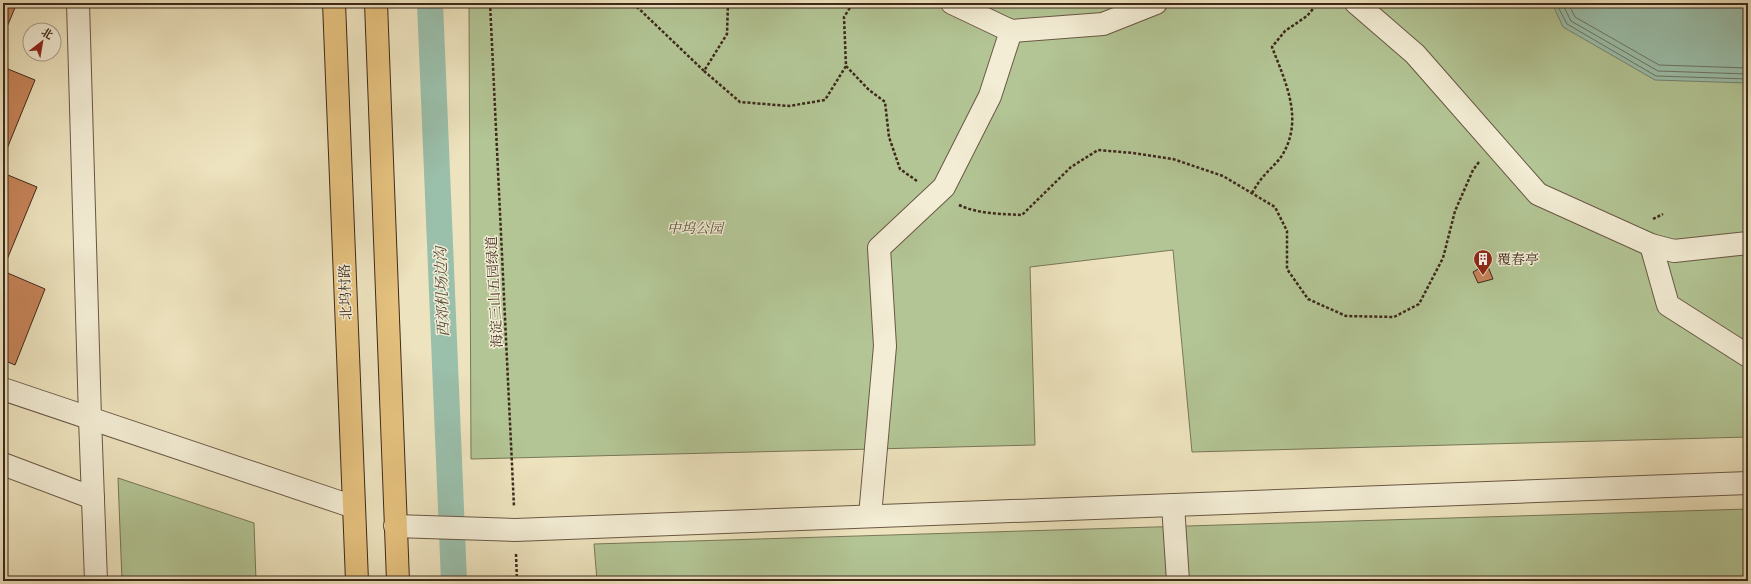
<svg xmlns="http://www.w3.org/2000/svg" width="1751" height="584" font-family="'Sorts Mill Goudy','Noto Serif SC',serif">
  <rect width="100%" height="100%" fill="#ede3be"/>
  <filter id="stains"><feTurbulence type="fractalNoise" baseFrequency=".005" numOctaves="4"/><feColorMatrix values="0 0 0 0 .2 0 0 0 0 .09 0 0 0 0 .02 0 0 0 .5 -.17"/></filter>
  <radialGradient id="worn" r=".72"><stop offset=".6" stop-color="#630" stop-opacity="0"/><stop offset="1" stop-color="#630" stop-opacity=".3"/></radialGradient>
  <!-- green -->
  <g fill="#b3c595" stroke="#787758">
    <polygon points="469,3 1748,3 1748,437 1192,452 1173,250 1030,267 1035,445 471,459"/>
    <polygon points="118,478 254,523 256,581 122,581"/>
    <polygon points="1748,509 1748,581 597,581 594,544"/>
  </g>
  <!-- water -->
  <polygon fill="#9abfab" stroke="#758371" points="1552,3 1748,3 1748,83 1655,80 1563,27"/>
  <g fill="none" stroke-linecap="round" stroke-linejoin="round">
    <!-- shore -->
    <g stroke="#6c7463" stroke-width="1">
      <polyline points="1556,3 1567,24 1656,76 1748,79"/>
      <polyline points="1562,3 1571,21 1658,71 1748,74"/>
      <polyline points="1568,3 1575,17 1659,65 1748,68"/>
    </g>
    <!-- canal -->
    <polyline stroke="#9abfab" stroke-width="26" points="430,3 454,581"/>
  </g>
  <!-- building -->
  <g fill="#c78459" stroke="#3e291b">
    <polygon points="3,3 17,3 4,34 3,34"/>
    <polygon points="3,67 35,80 4,156 3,155"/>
    <polygon points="3,173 37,187 6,262 3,261"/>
    <polygon points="1487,264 1493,279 1478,283 1473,272"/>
    <polygon points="3,271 45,289 15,365 3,360"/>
  </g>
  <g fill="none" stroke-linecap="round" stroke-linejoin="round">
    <!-- minor casing -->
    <g stroke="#6a5844" stroke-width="24">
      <g id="minor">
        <polyline points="78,3 90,418 96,581"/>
        <polyline points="952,3 1011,31 1103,24 1156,3"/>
        <polyline points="1356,3 1415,54 1538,194 1651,245 1674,251 1748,243"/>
        <polyline points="1651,245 1668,305 1748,356"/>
        <polyline points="3,389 354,507"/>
        <polyline points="3,464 93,498"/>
        <polyline points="1173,505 1178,581"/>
        <polyline points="870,516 885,346 879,248 944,187 990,96 1011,31"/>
        <polyline points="395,526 515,530 1748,483"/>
      </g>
    </g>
    <!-- major casing -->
    <g stroke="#3e291b" stroke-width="24">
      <g id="major">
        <polyline points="334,3 357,581"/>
        <polyline points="376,3 398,581"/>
      </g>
    </g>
    <!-- path -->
    <g stroke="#3e291b" stroke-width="2.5" stroke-dasharray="3 2" stroke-linecap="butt">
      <polyline points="490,3 514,507"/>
      <polyline points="572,6 636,6 704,71 727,34 728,3"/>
      <polyline points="846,66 869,90 885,102 889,137 900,169 917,181"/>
      <polyline points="704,71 740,102 789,106 825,100 846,66 844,17 853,3"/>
      <path d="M1252 193C1255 188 1258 183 1262 178 1269 169 1279 162 1284 152 1303 117 1285 81 1272 47L1285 31 1307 16 1318 3"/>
      <path d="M959 205C978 214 1002 214 1022 215L1071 167 1098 150 1133 153 1173 159 1223 176 1275 207 1287 231V269L1308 299 1346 316 1394 317 1419 304 1443 258 1455 211 1473 170 1479 162"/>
      <polyline points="1653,219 1663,214"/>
      <polyline points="516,554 517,581"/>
    </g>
    <!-- minor -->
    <use href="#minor" stroke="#f3edd5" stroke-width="22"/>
    <!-- major -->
    <use href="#major" stroke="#e6c27f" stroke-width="22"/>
  </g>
  <!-- icons -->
  <defs>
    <g id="building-pin" transform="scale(1)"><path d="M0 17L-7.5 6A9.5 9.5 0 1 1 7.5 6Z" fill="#8f2418" stroke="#f3edd5"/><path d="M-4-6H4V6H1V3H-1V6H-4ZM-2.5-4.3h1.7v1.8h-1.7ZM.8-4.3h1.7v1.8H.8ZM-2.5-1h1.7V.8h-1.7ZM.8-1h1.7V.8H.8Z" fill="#fff"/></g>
  </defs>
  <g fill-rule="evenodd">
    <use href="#building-pin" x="1483" y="259"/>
  </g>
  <g text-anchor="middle" stroke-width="3" stroke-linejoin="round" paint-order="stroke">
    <!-- park labels -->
    <g font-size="14" font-style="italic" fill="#5b503a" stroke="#f3edd5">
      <text x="695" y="233">中坞公园</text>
    </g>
    <!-- poi labels -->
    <g font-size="14" fill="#3e291b" stroke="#f3edd5" text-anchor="start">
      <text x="1497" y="264">覆春亭</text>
    </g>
    <!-- street labels -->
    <g font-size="14" fill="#3e291b" stroke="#f3edd5">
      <text transform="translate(345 292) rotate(-92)" y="5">北坞村路</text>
      <text transform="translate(494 292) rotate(-93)" y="5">海淀三山五园绿道</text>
    </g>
    <!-- water labels -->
    <g font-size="15" font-style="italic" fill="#554e3f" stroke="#f3edd5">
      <text transform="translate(442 292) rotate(-92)" y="5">西郊机场边沟</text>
    </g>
  </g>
  <!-- margin -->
  <rect width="1751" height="584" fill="none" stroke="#ede3be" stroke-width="16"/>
  <rect x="4" y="4" width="1743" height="576" fill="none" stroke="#3e291b" stroke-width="2"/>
  <rect x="8" y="8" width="1735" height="568" fill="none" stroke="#3e291b"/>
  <!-- north arrow -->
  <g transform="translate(42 42) rotate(31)"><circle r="19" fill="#f3edd5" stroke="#ab9f8b"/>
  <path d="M0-3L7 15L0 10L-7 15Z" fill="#8f2418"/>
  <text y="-6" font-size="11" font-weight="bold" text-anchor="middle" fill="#3e291b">北</text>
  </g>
  <rect width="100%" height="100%" filter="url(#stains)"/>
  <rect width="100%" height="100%" fill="url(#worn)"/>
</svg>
